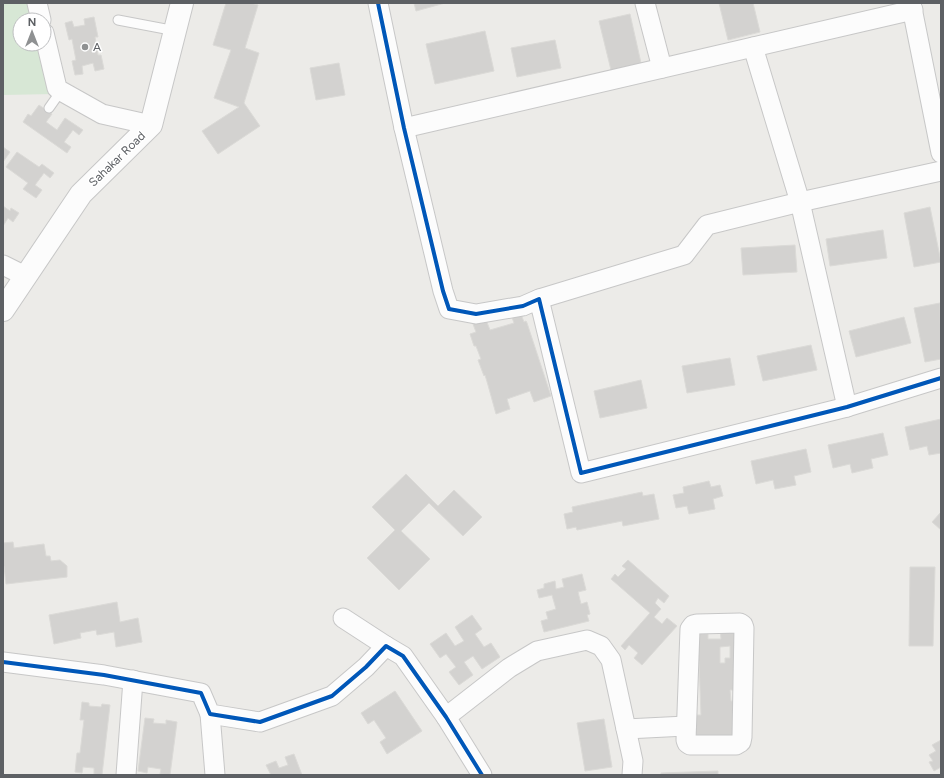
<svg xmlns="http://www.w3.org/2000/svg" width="944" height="778" font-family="Figtree,sans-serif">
  <rect width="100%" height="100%" fill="#ecebe8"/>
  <!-- green -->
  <polygon fill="#d7e7d5" points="3,3 33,3 37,20 20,20 20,44 43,44 55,94 3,95"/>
  <!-- building -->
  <g fill="#d3d2d0" stroke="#dbdad7" fill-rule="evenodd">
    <polygon points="226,3 251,3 258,5 245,48 259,53 244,103 260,126 218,154 202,131 239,107 214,98 231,50 213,45"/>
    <polygon points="414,3 445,3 416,11"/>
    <polygon points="719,3 753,3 760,32 728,40"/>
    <polygon points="630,14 641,63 611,70 599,21"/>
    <polygon points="94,17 98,37 95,37 98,55 101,55 104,69 95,71 93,63 82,66 83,74 75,75 72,61 76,60 72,39 69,40 65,23 72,21 74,27 85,25 84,19"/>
    <polygon points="485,31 494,71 435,84 426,44"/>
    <polygon points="555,40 561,68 517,77 511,48"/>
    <polygon points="339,63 345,95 316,100 310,68"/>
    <polygon points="39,105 52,114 46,122 57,130 65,118 83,130 79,135 73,130 64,142 71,147 67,153 23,122 28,114 31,116"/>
    <polygon points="3,147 10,152 3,162"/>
    <polygon points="17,152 39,167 42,164 54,173 50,178 44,173 35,185 42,190 36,198 23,189 28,183 6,167"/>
    <polygon points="3,206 10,211 11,208 19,213 13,222 8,218 3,226"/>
    <polygon points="930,207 941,262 914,267 904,213"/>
    <polygon points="883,230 887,258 830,266 826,239"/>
    <polygon points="795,245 797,272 743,275 741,248"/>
    <polygon points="940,303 941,359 925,362 914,308"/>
    <polygon points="519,309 524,322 526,321 527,323 551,396 534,402 530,391 507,399 510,409 496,414 488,385 485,375 484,376 478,360 481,359 476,346 474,346 470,334 476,332 473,324 486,320 490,330 514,323 510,312"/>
    <polygon points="904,317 911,343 856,357 849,331"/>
    <polygon points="811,345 817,370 763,381 757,356"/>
    <polygon points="730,358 735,385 687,393 682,366"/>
    <polygon points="641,380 647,408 600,418 594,391"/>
    <polygon points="941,419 941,453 929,455 927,446 910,450 905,427"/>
    <polygon points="883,433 888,455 871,459 873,468 852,473 850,464 833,468 828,445"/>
    <polygon points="806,449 811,472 794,476 796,485 775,489 773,480 756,484 751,461"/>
    <polygon points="406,474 438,506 454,490 482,517 463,536 429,503 401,531 430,559 399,590 367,558 395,530 372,507"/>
    <polygon points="709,481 711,487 720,485 723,496 713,499 715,509 689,514 687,506 676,508 673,495 684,493 683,487"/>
    <polygon points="642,492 643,496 654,494 659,519 623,526 622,521 577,530 576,527 567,529 564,514 573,512 572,507"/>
    <polygon points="941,512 941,530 932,522"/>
    <polygon points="13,542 14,548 44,544 46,556 50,556 51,561 60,560 67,566 67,577 6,584 4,566 3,566 3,543"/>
    <polygon points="628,560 669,596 664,603 658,598 655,603 661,609 654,617 662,624 667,618 677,626 642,665 634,658 638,653 629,645 625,650 621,646 650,613 611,579 615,574 618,577 626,569 622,566"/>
    <polygon points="910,567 935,567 933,646 909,646"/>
    <polygon points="582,574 586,590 578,592 581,604 587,602 590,614 587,615 589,621 544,632 541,621 548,619 546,612 556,609 552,595 539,598 537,590 544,588 544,584 555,581 556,589 564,587 562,579"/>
    <polygon points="117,602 120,622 138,618 142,642 116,647 114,632 97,635 96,630 80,633 81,638 54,644 49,615"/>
    <polygon points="472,615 482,629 475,634 484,647 491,643 500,657 482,669 473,656 464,662 473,675 459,685 449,672 456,667 446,654 440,658 430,644 446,633 455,646 464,641 455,627"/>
    <path d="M720 626H740V647H734L735 690H730L731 701H735L736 716H733V720H736V740L692 741 691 715H701L699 661H694V646H699V634H708V639H721ZM730 646V658H725V663H720V647Z"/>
    <polygon points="395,691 422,731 387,754 380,742 386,738 374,720 368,724 361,713"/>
    <polygon points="82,702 89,703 89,706 101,707 102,704 110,705 102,775 94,774 94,768 83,767 82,773 75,772 77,753 80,753 84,720 80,720"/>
    <polygon points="145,718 154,719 153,723 166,724 166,720 177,722 170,775 160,774 161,769 148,767 147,773 138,771"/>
    <polygon points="604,719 612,767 585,771 577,723"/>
    <polygon points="941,740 941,767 934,771 929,762 933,761 929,755 936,751 932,745"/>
    <polygon points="294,754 302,775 271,775 266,765 276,761 279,768 288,765 285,757"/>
    <polygon points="718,771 718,775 661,775 661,773"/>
  </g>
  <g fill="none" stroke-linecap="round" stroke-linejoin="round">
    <!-- service casing -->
    <g stroke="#c7c7c7" stroke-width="11">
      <g id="service">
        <polyline points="118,20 176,31"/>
        <polyline points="49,108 61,91"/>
      </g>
    </g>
    <!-- minor casing -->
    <g stroke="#c7c7c7" stroke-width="21">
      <g id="minor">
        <polyline points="37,3 41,20"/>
        <polyline points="378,3 404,128 443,291 449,309 476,314 523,306 539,299 581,473 847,407 941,378"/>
        <polyline points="645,3 662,68"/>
        <polyline points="911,3 941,153"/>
        <polyline points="44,33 57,88 61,91 102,114 151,125"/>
        <polyline points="753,47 800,202 847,407"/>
        <polyline points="404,128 913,10"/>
        <polyline points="3,265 25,276"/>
        <polyline points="539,299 684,255 707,225 800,202 941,171"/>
        <polyline points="343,618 386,646"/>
        <polygon points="740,623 743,625 744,628 742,737 741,742 736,745 690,745 687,743 686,740 690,629 693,625 697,624"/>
        <polyline points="3,662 104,675 201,693 210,714 260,722 332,696 366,667 386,646 403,656 446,717 482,775"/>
        <polyline points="210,714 215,775"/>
        <polyline points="446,717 509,668 537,651 587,640 601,646 611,660 633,761 632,775"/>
        <polyline points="626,729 686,726"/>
        <polyline points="126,775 133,680"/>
      </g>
    </g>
    <!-- tertiary casing -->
    <g stroke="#c7c7c7" stroke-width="24">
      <polyline id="tertiary" points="3,310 81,194 151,125 182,3"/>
    </g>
    <!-- service -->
    <use href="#service" stroke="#fcfcfc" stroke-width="9"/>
    <!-- minor -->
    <use href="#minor" stroke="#fcfcfc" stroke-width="19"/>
    <!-- tertiary -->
    <use href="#tertiary" stroke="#fcfcfc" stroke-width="22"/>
    <!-- cycleway casing -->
    <g stroke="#fff" stroke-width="6">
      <g id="cycleway">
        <polyline points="378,3 404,128 443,291 449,309 476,314 523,306 539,299 581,473 847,407 941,378"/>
        <polyline points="3,662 104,675 201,693 210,714 260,722 332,696 366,667 386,646 403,656 446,717 482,775"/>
      </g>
    </g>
    <!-- cycleway -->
    <use href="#cycleway" stroke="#0057b8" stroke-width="4"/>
  </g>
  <!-- markers -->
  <circle fill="#8f9192" stroke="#fff" stroke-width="1.5" cx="85" cy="47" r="4"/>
  <g text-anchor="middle" stroke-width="3" stroke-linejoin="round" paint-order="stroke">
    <!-- poi labels -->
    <g font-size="12" fill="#5d6064" stroke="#fff" text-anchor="start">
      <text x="93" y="51">A</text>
    </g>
    <!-- street labels -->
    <g font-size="12" fill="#5d6064" stroke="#fff">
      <text transform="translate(117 159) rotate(-44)" y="4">Sahakar Road</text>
    </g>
  </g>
  <!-- border -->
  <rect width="944" height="778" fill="none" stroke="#5d6064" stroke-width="8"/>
  <!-- north arrow -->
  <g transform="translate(32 32)"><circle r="19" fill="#ffffff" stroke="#bebfc1"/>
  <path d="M0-3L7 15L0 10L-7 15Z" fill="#8f9192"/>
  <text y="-6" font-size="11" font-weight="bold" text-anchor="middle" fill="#5d6064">N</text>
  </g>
</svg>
